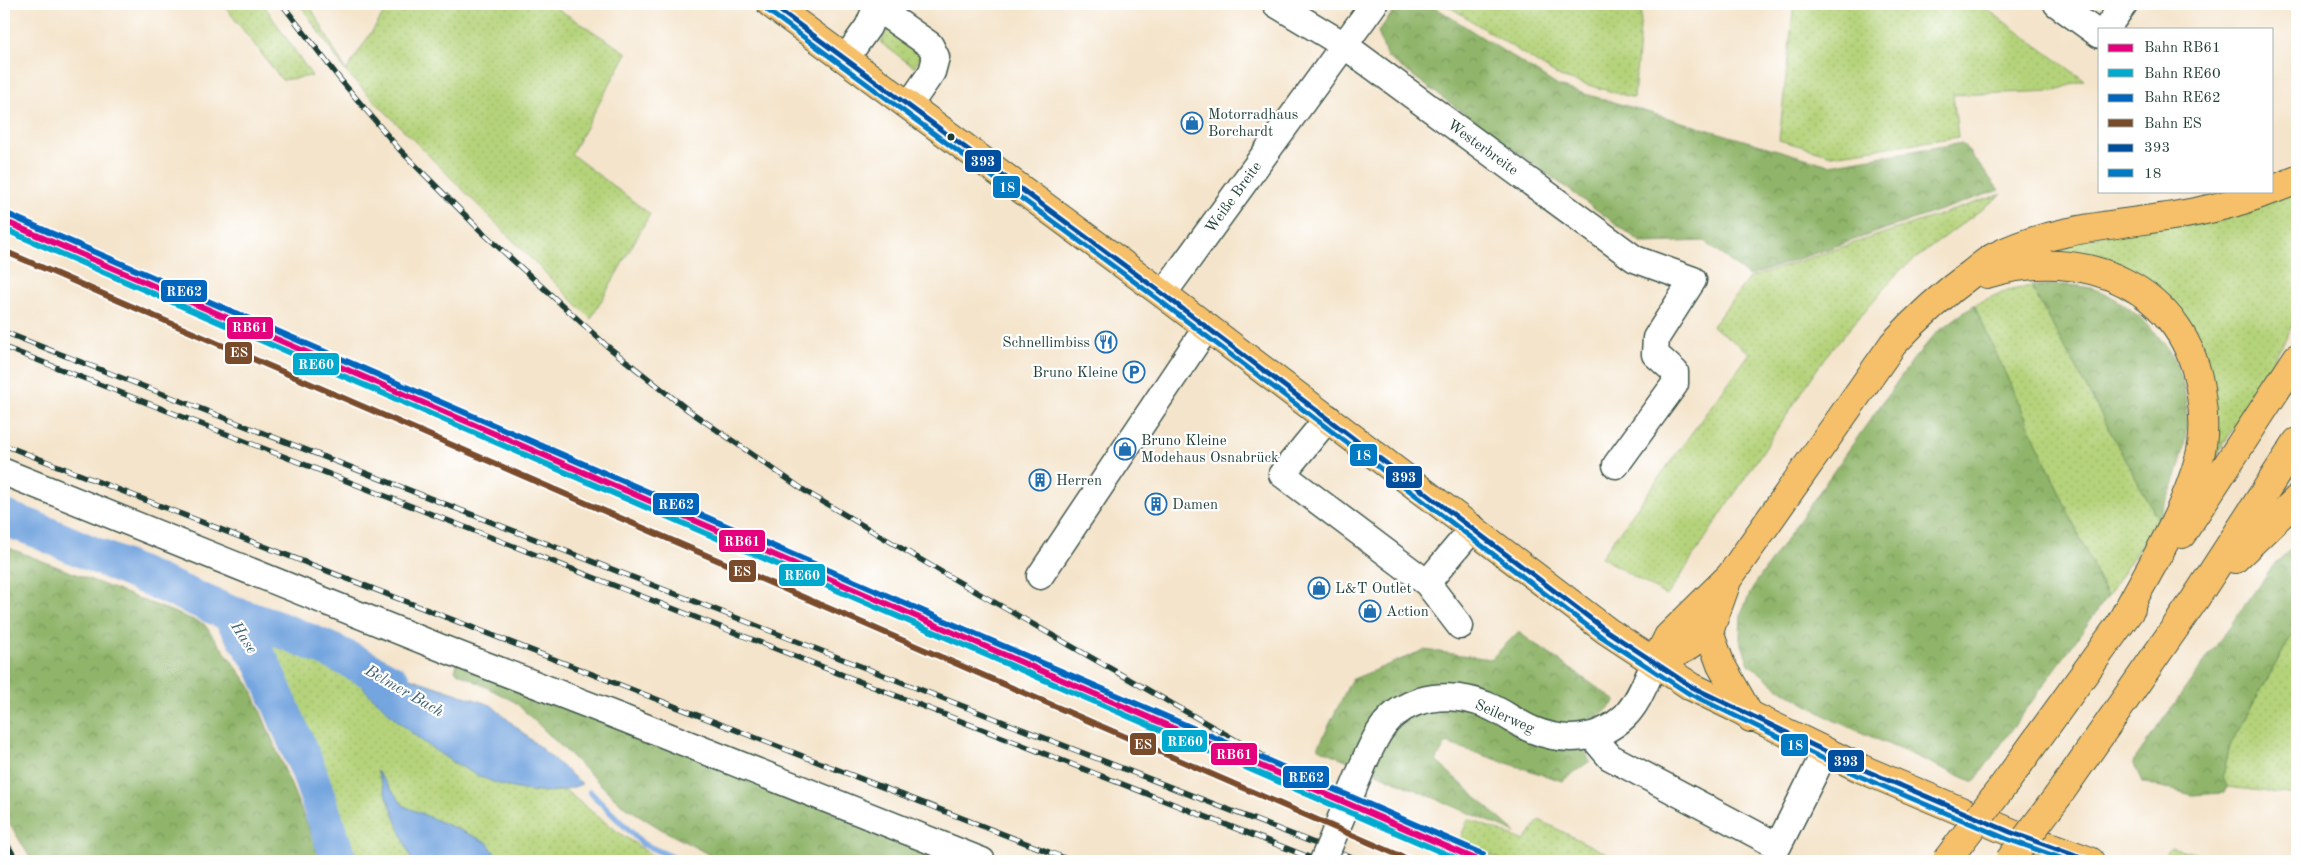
<svg xmlns="http://www.w3.org/2000/svg" width="2301" height="865" font-family="'Old Standard TT',serif">
  <defs>
    <pattern id="grass-dots" width="8" height="8" patternUnits="userSpaceOnUse" patternTransform="scale(1.25)"><rect width="8" height="8" fill="#b5d37a"/><path d="M2 2h.1M6 6h.1" fill="none" stroke="#9bb66a" stroke-width="1.8" stroke-linecap="round"/></pattern>
    <pattern id="forest-crowns" width="20" height="18" patternUnits="userSpaceOnUse" patternTransform="scale(1.25)"><rect width="20" height="18" fill="#90b56a"/><path d="M2 6a3 3 0 1 1 6 0M12 15a3 3 0 1 1 6 0" fill="none" stroke="#759458"/></pattern>
  </defs>
  <rect width="100%" height="100%" fill="#fff"/>
  <filter id="ink" filterUnits="userSpaceOnUse"><feTurbulence type="fractalNoise" baseFrequency=".02" numOctaves="2"/><feDisplacementMap in="SourceGraphic" scale="10" xChannelSelector="R" yChannelSelector="G"/><feConvolveMatrix kernelMatrix="1 2 1 2 8 2 1 2 1" color-interpolation-filters="sRGB"/></filter>
  <filter id="wash" filterUnits="userSpaceOnUse"><feTurbulence type="fractalNoise" baseFrequency=".0096" numOctaves="4" result="noise"/><feDisplacementMap in="SourceGraphic" scale="20" xChannelSelector="R" yChannelSelector="G"/><feGaussianBlur stdDeviation="1.12" result="paint"/><feColorMatrix in="noise" values="0 0 0 0 0 0 0 0 0 0 0 0 0 0 0 0 0 1.4 0 .05"/><feComposite in="paint" operator="in"/></filter>
  <g filter="url(#wash)">
    <rect width="100%" height="100%" fill="#f4e4cb"/>
    <!-- grass -->
    <g fill="url(#grass-dots)" stroke="#6a8857">
      <polygon points="223,4 263,4 312,76 282,80"/>
      <polygon points="300,4 309,4 346,71 390,4 550,4 627,53 571,154 650,214 591,319 346,72"/>
      <polygon points="1445,4 1642,4 1634,98 1560,77"/>
      <polygon points="1794,4 1980,4 2084,80 2054,91 1953,95 1958,137 1832,155 1779,140"/>
      <polygon points="887,29 923,55 914,67 881,43"/>
      <polygon points="2297,190 2297,319 2207,473 2193,336 2039,249"/>
      <polygon points="2002,194 1899,271 1825,357 1667,596 1601,557 1750,353 1712,326 1749,278"/>
      <polygon points="2031,286 2158,519 2107,597 1974,305 2002,292"/>
      <polygon points="2297,626 2297,795 2227,787 2223,776 2230,745"/>
      <polygon points="265,634 355,670 362,686 453,763 500,784 535,792 566,791 611,827 660,861 359,861 287,681"/>
      <polygon points="1468,819 1525,841 1539,820 1621,861 1504,861 1459,842"/>
      <polygon points="2171,847 2226,861 2167,860 2167,852"/>
    </g>
    <!-- forest -->
    <g fill="url(#forest-crowns)" stroke="#58794f">
      <polygon points="1399,4 1430,4 1558,86 1829,165 1962,143 1999,190 1749,276 1704,241 1642,243 1387,57 1378,32"/>
      <path d="M2031 286C2047 286 2065 284 2080 286 2103 289 2121 301 2137 315 2206 372 2194 447 2158 519Z"/>
      <polygon points="1974,305 2107,597 1974,782 1831,719 1779,688 1749,664 1740,639 1741,613 1753,587 1845,455 1912,361 1937,332"/>
      <polygon points="2297,543 2297,626 2230,745 2223,776 2227,787 2224,793 2192,795 2142,782 2133,762 2272,567"/>
      <polygon points="4,546 204,624 250,686 314,841 320,861 32,861 4,814"/>
      <polygon points="1518,632 1616,701 1599,717 1570,723 1590,761 1562,781 1446,743 1436,761 1516,833 1318,748 1351,680 1424,650 1491,659"/>
      <polygon points="458,660 947,841 998,861 721,861 661,829 621,804 515,702 455,671"/>
    </g>
    <!-- water -->
    <g fill="#75a5df" stroke="#4a718a">
      <path d="M350 658 491 705 582 784C515 813 433 755 386 710 379 702 368 695 362 686 356 678 353 667 350 658Z"/>
      <polygon points="377,771 404,806 487,842 500,861 412,861"/>
    </g>
    <g fill="none" stroke-linecap="round" stroke-linejoin="round">
      <!-- stream -->
      <polyline stroke="#75a5df" stroke-width="6" points="590,792 643,844 681,861"/>
      <!-- river -->
      <g stroke="#75a5df" stroke-width="36">
        <polyline points="4,518 32,528 229,613 262,663 309,772 339,861"/>
        <path d="M229 613C287 630 341 653 393 683"/>
      </g>
    </g>
  </g>
  <g filter="url(#ink)">
    <g fill="none" stroke-linecap="round" stroke-linejoin="round">
      <!-- minor casing -->
      <g stroke="#3f564b" stroke-width="29">
        <g id="minor">
          <polyline points="1276,4 1344,45 1635,259 1693,280 1656,338 1655,354 1675,372 1675,384 1616,465"/>
          <polyline points="2057,4 2100,35"/>
          <polyline points="877,8 930,45 936,57 932,72 909,105"/>
          <polyline points="2106,29 2124,4"/>
          <polyline points="846,58 868,27 878,4"/>
          <polyline points="1163,294 1374,4"/>
          <polyline points="1328,418 1282,474 1427,583 1460,626"/>
          <polyline points="4,472 444,649 625,719 982,861"/>
          <polyline points="1040,576 1207,327"/>
          <polyline points="1427,583 1473,528"/>
          <polyline points="1592,736 1610,757 1778,846 1825,752"/>
          <path d="M1366 758C1373 743 1381 725 1395 714 1420 694 1457 693 1486 705 1502 711 1516 723 1533 730 1565 743 1599 741 1625 716 1639 702 1646 680 1655 663"/>
        </g>
      </g>
      <!-- major casing -->
      <g stroke="#3f564b" stroke-width="30">
        <polyline id="major" points="771,4 1163,294 1607,631 1692,687 1862,769 2010,832 2090,861"/>
      </g>
      <!-- highway casing -->
      <g stroke="#3f564b" stroke-width="30">
        <g id="highway">
          <polyline points="2272,190 2297,180"/>
          <path d="M1987 274C2083 244 2188 287 2201 395 2204 416 2205 439 2199 459 2183 517 2148 571 2120 624"/>
          <polyline points="2182,534 2297,358"/>
          <polyline points="2235,559 2297,499"/>
          <polyline points="1726,584 1709,632 1721,665 1751,718"/>
          <path d="M1655 663 1668 637 1730 576 1893 344C1917 318 1942 295 1971 274 1979 268 1987 260 1996 256 2050 229 2114 225 2173 216 2205 211 2238 203 2268 191"/>
          <polyline points="1655,663 1684,649 1709,632"/>
          <polyline points="2006,782 2131,609"/>
          <polyline points="2058,796 2195,599 2297,442"/>
        </g>
      </g>
      <!-- minor -->
      <use href="#minor" stroke="#fff" stroke-width="26"/>
      <!-- major -->
      <use href="#major" stroke="#f6c06b" stroke-width="28"/>
      <!-- highway -->
      <use href="#highway" stroke="#f6c06b" stroke-width="28"/>
      <!-- rail casing -->
      <g stroke="#1f3d34" stroke-width="5.5">
        <g id="rail">
          <polyline points="282,4 339,78 399,149 481,231 607,346 688,410 808,493 945,574 1309,782 1423,836"/>
          <polyline points="4,332 1360,861"/>
          <polyline points="4,347 1319,861"/>
          <polyline points="4,445 1072,861"/>
          <polyline points="4,839 17,861"/>
        </g>
      </g>
      <!-- rail -->
      <use href="#rail" stroke="#fff" stroke-width="4" stroke-dasharray="11" stroke-linecap="butt"/>
      <!-- minor-bridge casing -->
      <g stroke="#3f564b" stroke-width="29" stroke-linecap="butt">
        <polyline id="minor-bridge" points="1323,861 1366,758"/>
      </g>
      <!-- highway-bridge casing -->
      <g stroke="#3f564b" stroke-width="30" stroke-linecap="butt">
        <g id="highway-bridge">
          <polyline points="1946,861 2006,782"/>
          <polyline points="2009,861 2058,796"/>
        </g>
      </g>
      <!-- minor-bridge -->
      <use href="#minor-bridge" stroke="#fff" stroke-width="26"/>
      <!-- highway-bridge -->
      <use href="#highway-bridge" stroke="#f6c06b" stroke-width="28"/>
      <!-- bus-1 casing -->
      <g stroke="#fff" stroke-width="9">
        <polyline id="bus-1" points="771,4 1163,294 1607,631 1692,687 1862,769 2010,832 2090,861"/>
      </g>
      <!-- bus-2 casing -->
      <g stroke="#fff" stroke-width="9">
        <polyline id="bus-2" points="767,10 1159,300 1602,637 1688,693 1859,776 2007,839 2069,861"/>
      </g>
      <!-- bus-1 -->
      <use href="#bus-1" stroke="#004f9f" stroke-width="5"/>
      <!-- bus-2 -->
      <use href="#bus-2" stroke="#007ac3" stroke-width="5"/>
      <!-- rail-1 casing -->
      <g stroke="#fff" stroke-width="10">
        <polyline id="rail-1" points="4,221 1480,861"/>
      </g>
      <!-- rail-2 casing -->
      <g stroke="#fff" stroke-width="10">
        <polyline id="rail-2" points="4,229 1462,861"/>
      </g>
      <!-- rail-3 casing -->
      <g stroke="#fff" stroke-width="10">
        <polyline id="rail-3" points="7,214 1483,854"/>
      </g>
      <!-- rail-4 casing -->
      <g stroke="#fff" stroke-width="10">
        <polyline id="rail-4" points="4,251 1412,861"/>
      </g>
      <!-- rail-1 -->
      <use href="#rail-1" stroke="#e5007d" stroke-width="6"/>
      <!-- rail-2 -->
      <use href="#rail-2" stroke="#00a9ce" stroke-width="6"/>
      <!-- rail-3 -->
      <use href="#rail-3" stroke="#0065bd" stroke-width="6"/>
      <!-- rail-4 -->
      <use href="#rail-4" stroke="#7a4b2a" stroke-width="6"/>
    </g>
  </g>
  <!-- icons -->
  <defs>
    <g id="shop-ring" transform="scale(1.125)"><circle r="9.5" fill="#fff" stroke="#1f6fb2" stroke-width="1.5"/><path d="M-5-2.5h2.3a2.7 3.5 0 0 1 5.4 0H5L5.5 6h-11ZM-1.5-2.5h3a1.5 2.3 0 0 0-3 0Z" fill="#1f6fb2"/></g>
    <g id="restaurant-ring" transform="scale(1.125)"><circle r="9.5" fill="#fff" stroke="#1f6fb2" stroke-width="1.5"/><path d="M-5-6h1v4h1v-4h1v4h1v-4h1v5L-1.5 .5V6h-2V.5L-5-1ZM5-6V6H3V1.5H1.5Q1.5-4 5-6Z" fill="#1f6fb2"/></g>
    <g id="parking-ring" transform="scale(1.125)"><circle r="9.5" fill="#fff" stroke="#1f6fb2" stroke-width="1.5"/><path d="M-3.5-5.5H1a3.5 3.5 0 0 1 0 7H-1V5.5H-3.5ZM-1-3.4V-.6H.8a1.4 1.4 0 0 0 0-2.8Z" fill="#1f6fb2"/></g>
    <g id="building-ring" transform="scale(1.125)"><circle r="9.5" fill="#fff" stroke="#1f6fb2" stroke-width="1.5"/><path d="M-4-6H4V6H1V3H-1V6H-4ZM-2.5-4.3h1.7v1.8h-1.7ZM.8-4.3h1.7v1.8H.8ZM-2.5-1h1.7V.8h-1.7ZM.8-1h1.7V.8H.8Z" fill="#1f6fb2"/></g>
  </defs>
  <g fill-rule="evenodd">
    <use href="#shop-ring" x="1192" y="123"/>
    <use href="#restaurant-ring" x="1106" y="342"/>
    <use href="#parking-ring" x="1134" y="372"/>
    <use href="#shop-ring" x="1125" y="449"/>
    <use href="#building-ring" x="1040" y="480"/>
    <use href="#building-ring" x="1156" y="504"/>
    <use href="#shop-ring" x="1319" y="588"/>
    <use href="#shop-ring" x="1370" y="611"/>
  </g>
  <!-- markers -->
  <circle fill="#1f3d34" stroke="#fff" stroke-width="2" cx="951" cy="137" r="4.5"/>
  <g text-anchor="middle" stroke-width="4.5" stroke-linejoin="round" paint-order="stroke">
    <!-- poi labels -->
    <g font-size="15" fill="#1f3d34" stroke="#fff" text-anchor="start">
      <text x="1208" y="119">Motorradhaus<tspan x="1208" dy="17">Borchardt</tspan></text>
      <text x="1090" y="347" text-anchor="end">Schnellimbiss</text>
      <text x="1118" y="377" text-anchor="end">Bruno Kleine</text>
      <text x="1141" y="445">Bruno Kleine<tspan x="1141" dy="17">Modehaus Osnabrück</tspan></text>
      <text x="1056" y="485">Herren</text>
      <text x="1172" y="509">Damen</text>
      <text x="1335" y="593">L&amp;T Outlet</text>
      <text x="1386" y="616">Action</text>
    </g>
    <!-- street labels -->
    <g font-size="15" fill="#1f3d34" stroke="#fff">
      <text transform="translate(1483 147) rotate(36)" y="5">Westerbreite</text>
      <text transform="translate(1233 197) rotate(-54)" y="5">Weiße Breite</text>
      <text transform="translate(1505 716) rotate(24)" y="5">Seilerweg</text>
    </g>
    <!-- water labels -->
    <g font-size="16" font-style="italic" fill="#3d6170" stroke="#fff">
      <text transform="translate(245 637) rotate(57)" y="6">Hase</text>
      <text transform="translate(405 690) rotate(30)" y="6">Belmer Bach</text>
    </g>
  </g>
  <g stroke="#fff" stroke-width="2">
    <rect x="964" y="149" width="38" height="24" rx="5" fill="#004f9f"/>
    <rect x="992" y="175" width="29" height="24" rx="5" fill="#007ac3"/>
    <rect x="160" y="279" width="48" height="24" rx="5" fill="#0065bd"/>
    <rect x="226" y="316" width="48" height="24" rx="5" fill="#e5007d"/>
    <rect x="224" y="341" width="29" height="24" rx="5" fill="#7a4b2a"/>
    <rect x="292" y="352" width="48" height="24" rx="5" fill="#00a9ce"/>
    <rect x="1349" y="443" width="29" height="24" rx="5" fill="#007ac3"/>
    <rect x="1385" y="465" width="38" height="24" rx="5" fill="#004f9f"/>
    <rect x="652" y="492" width="48" height="24" rx="5" fill="#0065bd"/>
    <rect x="718" y="529" width="48" height="24" rx="5" fill="#e5007d"/>
    <rect x="728" y="559" width="29" height="24" rx="5" fill="#7a4b2a"/>
    <rect x="778" y="563" width="48" height="24" rx="5" fill="#00a9ce"/>
    <rect x="1161" y="729" width="47" height="24" rx="5" fill="#00a9ce"/>
    <rect x="1129" y="732" width="28" height="24" rx="5" fill="#7a4b2a"/>
    <rect x="1780" y="733" width="29" height="24" rx="5" fill="#007ac3"/>
    <rect x="1210" y="742" width="48" height="24" rx="5" fill="#e5007d"/>
    <rect x="1827" y="749" width="38" height="24" rx="5" fill="#004f9f"/>
    <rect x="1282" y="765" width="48" height="24" rx="5" fill="#0065bd"/>
  </g>
  <g font-size="14" text-anchor="middle" font-weight="bold" fill="#fff">
    <text x="983" y="166">393</text>
    <text x="1007" y="192">18</text>
    <text x="184" y="296">RE62</text>
    <text x="250" y="332">RB61</text>
    <text x="239" y="357">ES</text>
    <text x="316" y="369">RE60</text>
    <text x="1363" y="460">18</text>
    <text x="1404" y="482">393</text>
    <text x="676" y="509">RE62</text>
    <text x="742" y="546">RB61</text>
    <text x="742" y="576">ES</text>
    <text x="802" y="580">RE60</text>
    <text x="1185" y="746">RE60</text>
    <text x="1143" y="749">ES</text>
    <text x="1795" y="750">18</text>
    <text x="1234" y="759">RB61</text>
    <text x="1846" y="766">393</text>
    <text x="1306" y="782">RE62</text>
  </g>
  <!-- margin -->
  <rect width="2301" height="865" fill="none" stroke="#fff" stroke-width="20"/>
  <!-- legend -->
  <rect x="2098" y="28" width="175" height="165" fill="#ffffff" stroke="#a5b1ae"/>
  <rect x="2108" y="44" width="25" height="8" fill="#e5007d" stroke="#a5b1ae"/>
  <text x="2144" y="52" font-size="15" fill="#1f3d34">Bahn RB61</text>
  <rect x="2108" y="69" width="25" height="8" fill="#00a9ce" stroke="#a5b1ae"/>
  <text x="2144" y="78" font-size="15" fill="#1f3d34">Bahn RE60</text>
  <rect x="2108" y="94" width="25" height="8" fill="#0065bd" stroke="#a5b1ae"/>
  <text x="2144" y="102" font-size="15" fill="#1f3d34">Bahn RE62</text>
  <rect x="2108" y="119" width="25" height="8" fill="#7a4b2a" stroke="#a5b1ae"/>
  <text x="2144" y="128" font-size="15" fill="#1f3d34">Bahn ES</text>
  <rect x="2108" y="144" width="25" height="8" fill="#004f9f" stroke="#a5b1ae"/>
  <text x="2144" y="152" font-size="15" fill="#1f3d34">393</text>
  <rect x="2108" y="169" width="25" height="8" fill="#007ac3" stroke="#a5b1ae"/>
  <text x="2144" y="178" font-size="15" fill="#1f3d34">18</text>
</svg>
